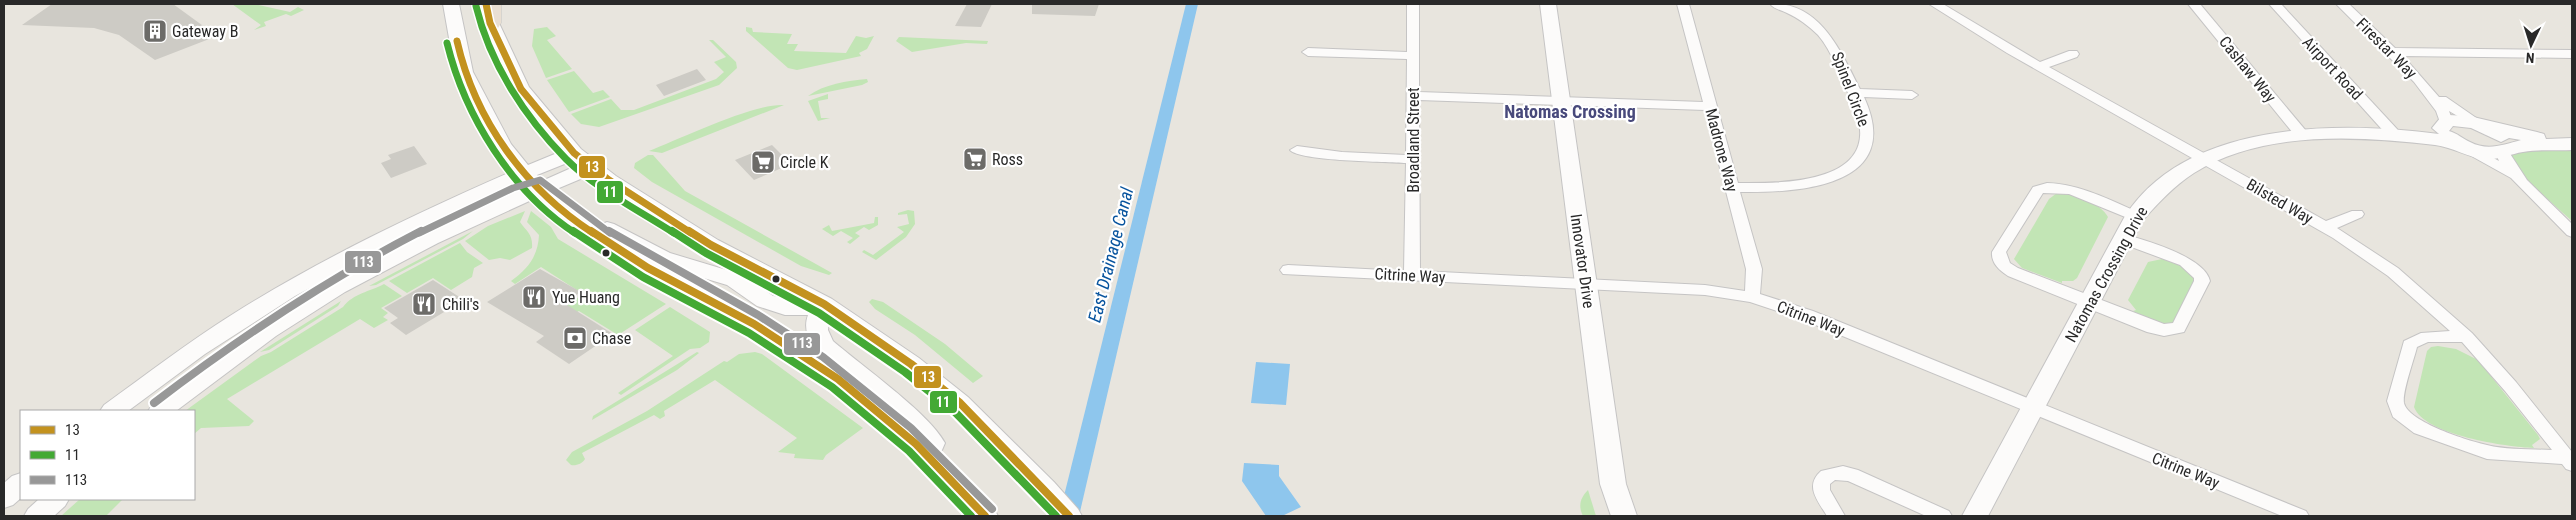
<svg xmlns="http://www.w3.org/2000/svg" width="2576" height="520" font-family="'Roboto Condensed',sans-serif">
  <rect width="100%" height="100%" fill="#e8e5de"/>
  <!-- green -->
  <g fill="#c2e5b5">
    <polygon points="232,4 254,4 290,12 298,7 304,10 291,16 286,14 264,22 266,26 254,30 261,25"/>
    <polygon points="547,27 556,36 547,40 572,69 546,78 532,46 534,29"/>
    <polygon points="746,27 752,28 753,32 792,34 787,44 798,44 794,51 846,53 856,36 866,38 874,36 867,49 859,53 861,56 797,70 788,68 746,31"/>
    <polygon points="899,37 988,41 987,44 966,43 912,52 896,41"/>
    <polygon points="709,40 713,40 736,62 737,68 719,85 599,127 581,124 571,114 611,99 621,110 634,110 716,79 724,72 714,62 726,57"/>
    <polygon points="574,71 593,93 603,90 610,97 569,112 547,80"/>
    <path d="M867 79 868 82 862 85 808 96C824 84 847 81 867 79Z"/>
    <polygon points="828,94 828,99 818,101 821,118 830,118 818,121 808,101"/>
    <path d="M784 105 662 153 649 151C680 139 754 103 784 105Z"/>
    <polygon points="2572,146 2572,221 2516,171 2509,155 2511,152"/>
    <polygon points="648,155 653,155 685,191 832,273 829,275 801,266 652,182 634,168 635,163"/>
    <path d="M2057 193C2074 194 2101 203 2108 217L2077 278 2073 281H2062V283L2022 268 2014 259 2049 199Z"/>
    <polygon points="908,210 914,211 915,224 906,237 876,260 862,252 864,250 873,255 904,232 897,227 909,224 907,214 898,215 898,213"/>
    <path d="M525 211 520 222C527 232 533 234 532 248L510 260 500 258 489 260 465 241 488 226Z"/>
    <path d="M531 211 551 227 558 239 666 304 618 335 579 311 569 316 560 310 583 294 541 267 515 284 511 281C528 269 538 256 539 235L527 222Z"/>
    <polygon points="875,217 878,217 878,225 869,230 864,227 855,233 860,236 850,244 847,242 853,238 841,231 833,236 822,229 829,225 832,231 874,223"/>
    <polygon points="473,231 463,239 376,285 369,286"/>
    <polygon points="460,243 467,252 483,263 474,268 472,277 451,290 433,278 407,293 389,281"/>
    <path d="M2162 259 2184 266 2196 278 2176 322C2162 327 2145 318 2133 311L2136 310 2128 300 2148 262Z"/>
    <path d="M384 284 402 296 381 308 388 313 383 317 388 320 374 328 360 319 227 399 254 421 249 426 201 428 194 434V411H185L261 356 271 352 343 307C354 293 369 292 384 284Z"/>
    <polygon points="872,299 883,302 945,344 983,376 973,383 915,335 875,309 869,302"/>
    <polygon points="341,301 338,306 269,350 260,352"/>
    <polygon points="670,307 710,332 709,342 700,348 690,349 621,395 618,393 673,356 635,330"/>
    <path d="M2438 346 2456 349 2478 360 2538 435 2540 439 2532 445 2534 448C2507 447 2424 435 2414 407L2427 351 2431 347Z"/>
    <polygon points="697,352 699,353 677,370 592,420 593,416"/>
    <path d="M755 352 762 354 863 428 826 455 823 460 794 458 795 454 778 452 797 438 715 380 664 411 665 416 660 419 654 415 582 453 585 459C582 464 576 466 571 465L566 460 572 452 647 411 724 361 727 362 739 354Z"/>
    <path d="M1588 490 1596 516H1583C1578 506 1580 498 1588 490Z"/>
    <polygon points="80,499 123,499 106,516 61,516"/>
  </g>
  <!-- water -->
  <g fill="#8ec6ed">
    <polygon points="1256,362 1290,364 1286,405 1251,403"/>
    <polygon points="1244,463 1279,465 1279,476 1301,507 1282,516 1266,516 1242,481"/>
  </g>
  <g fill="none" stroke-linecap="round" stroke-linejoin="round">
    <!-- canal -->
    <polygon fill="#8ec6ed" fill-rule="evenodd" points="1186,4 1198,4 1079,516 1059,516"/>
  </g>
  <!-- building -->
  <g fill="#cdcbc5">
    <polygon points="52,4 173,4 217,36 155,60 119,35 94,28 22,25"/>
    <polygon points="967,4 992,4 981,27 955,26"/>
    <polygon points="1032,4 1099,4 1095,16 1032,14"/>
    <polygon points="697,69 706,80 664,96 656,85"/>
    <polygon points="772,145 791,164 754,180 735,160"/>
    <polygon points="414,146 427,164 391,178 381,163 391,159 388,155"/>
    <polygon points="540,269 581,292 564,303 613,334 569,364 536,342 544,336 487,302"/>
    <polygon points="433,280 464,300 406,335 390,323 398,318 384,308"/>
  </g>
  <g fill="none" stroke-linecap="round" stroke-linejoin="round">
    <!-- street casing -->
    <g stroke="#c5c4c4" stroke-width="2">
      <g id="street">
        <path d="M1407 4H1419V92L1703 102 1677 4H1689L1738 183C1797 184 1893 180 1849 95 1839 76 1833 52 1818 35 1809 26 1798 18 1787 13 1781 10 1774 9 1770 4 1820 1 1841 52 1860 89L1912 91 1918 95 1912 99 1864 97C1905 186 1801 193 1740 192L1762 269 1760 294 1813 311 2306 511 2309 516H2282L1801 319 1750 302 1705 295 1283 274 1280 270 1283 266 1288 265 1404 271 1406 163C1388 162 1299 161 1290 150L1297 146 1342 152 1406 155 1407 59 1308 56 1302 52 1308 48 1407 52ZM1419 100 1705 110 1746 269 1745 291 1705 285 1420 271Z"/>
        <path d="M1929 4H1943L2040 62 2069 51H2077L2079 54 2077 57 2049 67 2326 221 2352 211H2362L2364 214 2362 217 2337 228 2398 268 2472 333 2516 382 2572 452V471L2566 469 2562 464 2487 459 2414 433 2393 417 2387 401 2404 341 2421 333 2450 331 2388 276 2333 238 2007 53ZM2428 342H2462L2505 391 2552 450C2531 449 2507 450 2487 445 2469 441 2408 422 2404 403 2402 392 2414 360 2417 347Z"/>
        <polygon points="2188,4 2200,4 2307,132 2309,135 2307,138 2297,138"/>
        <polygon points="2269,4 2281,4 2397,129 2399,132 2397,135 2387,135"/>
        <polygon points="2336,4 2349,4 2395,48 2572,50 2572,58 2403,56 2439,97 2446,97 2485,124 2478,128 2449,111 2453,122 2446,126 2441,125 2436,111 2414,82"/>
        <polygon points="2471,146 2499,161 2495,152 2502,148 2507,149 2527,180 2572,224 2572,237 2567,235 2511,178 2466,153 2464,150 2466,147"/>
        <path d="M2047 183C2080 184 2110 200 2140 213L2142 216 2135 221 2069 194 2043 193 2006 252 2010 263 2018 268 2164 324 2173 323 2194 281V278L2180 265 2118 242 2116 239 2123 234C2145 240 2205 257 2210 281L2184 332 2164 336 2147 332 2008 276C1999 270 1991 263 1992 252L2033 187Z"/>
        <path d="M1843 466 1858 470 1949 511 1952 516H1926L1848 481 1835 480 1830 484V490L1845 516H1827C1818 501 1804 486 1821 471Z"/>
      </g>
    </g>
    <!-- secondary casing -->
    <g stroke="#c5c4c4" stroke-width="2">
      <g id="secondary">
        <path d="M443 4H459L473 72 511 144 528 165 562 151C526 107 486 62 478 4H494L499 23 529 87 581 149 616 176 718 240 832 299 919 358 968 397 1054 482 1078 509 1082 516H1054L952 409 903 370 829 318 828 330 833 341C862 366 929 413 945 443L942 450 938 451 994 509 998 516H969L907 451 830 385 746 329 640 273 562 222 536 198 438 243 345 292 276 336 176 411H148L152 405C202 366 253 327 307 295 377 253 451 219 526 187L522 182 388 245 295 296 205 354 128 411H100L104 405C147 374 188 342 233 314 322 258 417 213 513 171L492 146 455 72ZM572 161 578 165 542 181 537 175ZM590 175 704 250 799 300 773 296 743 275 670 253 614 224 607 222 598 226 576 212 552 191ZM657 264 727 285 757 306 785 315H808C802 331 811 347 824 359L762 319Z"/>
        <polygon points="1540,4 1556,4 1626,484 1637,516 1611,516 1600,484"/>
        <path d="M2448 115 2469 116 2537 132 2544 134 2546 139 2572 138V150C2556 151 2539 149 2523 152 2510 154 2499 160 2486 159 2468 158 2453 147 2435 145 2358 136 2263 130 2194 173 2174 186 2159 202 2144 219L1988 516H1962L2125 216C2187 120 2339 121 2439 134L2432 128 2441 117ZM2453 126 2471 128 2501 142 2509 138 2521 140C2503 145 2487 151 2470 142 2463 139 2457 133 2449 131Z"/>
        <polygon points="21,473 21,498 13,505 4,508 4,483 12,476"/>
        <polygon points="39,499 69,499 65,506 54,516 24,516 28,509"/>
      </g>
    </g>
    <!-- highway casing -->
    <g stroke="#c4c3c0" stroke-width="1">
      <polygon id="highway" points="479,4 501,4 501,23 498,28 490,30 482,28 479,23"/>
    </g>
    <!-- street -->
    <use href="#street" fill="#fcfbfa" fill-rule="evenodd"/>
    <!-- secondary -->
    <use href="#secondary" fill="#fcfbfa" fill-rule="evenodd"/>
    <!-- highway -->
    <use href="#highway" fill="#e9dfd2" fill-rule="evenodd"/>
    <!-- bus-1-far1 casing -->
    <g stroke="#fff" stroke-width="10">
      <g id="bus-1-far1">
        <polyline points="486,4 490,23 521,89 574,153 609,180 691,233"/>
        <path d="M457 41C475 120 525 189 593 233"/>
      </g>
    </g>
    <!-- bus-1 casing -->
    <g stroke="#fff" stroke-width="12">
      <g id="bus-1">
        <polyline points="591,231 648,268 754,324 838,379 916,444 985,516"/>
        <polyline points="689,231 711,245 824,304 911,364 960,403 1069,516"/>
      </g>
    </g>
    <!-- bus-2-far1 casing -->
    <g stroke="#fff" stroke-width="10">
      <g id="bus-2-far1">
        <path d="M476 6C490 64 525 117 566 159 595 188 640 211 674 233"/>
        <path d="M447 43C465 116 511 191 575 233"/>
      </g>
    </g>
    <!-- bus-2 casing -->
    <g stroke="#fff" stroke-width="12">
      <g id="bus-2">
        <polyline points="573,231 643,277 749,333 832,387 909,451 971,516"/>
        <polyline points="672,231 706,253 819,313 905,372 953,410 1056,516"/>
      </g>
    </g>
    <!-- bus-3-far1 casing -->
    <g stroke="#fff" stroke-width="10">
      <polyline id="bus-3-far1" points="419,233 513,188 540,180 610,233"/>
    </g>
    <!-- bus-3 casing -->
    <g stroke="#fff" stroke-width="12">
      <g id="bus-3">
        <polyline points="609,231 758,315 823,357 911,428 992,509"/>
        <path d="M154 403C239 338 326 280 421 231"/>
      </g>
    </g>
    <!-- bus-1-far1 -->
    <use href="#bus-1-far1" stroke="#c3921f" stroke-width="7"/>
    <!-- bus-1 -->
    <use href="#bus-1" stroke="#c3921f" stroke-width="8"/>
    <!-- bus-2-far1 -->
    <use href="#bus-2-far1" stroke="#43a934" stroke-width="7"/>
    <!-- bus-2 -->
    <use href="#bus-2" stroke="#43a934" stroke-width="8"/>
    <!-- bus-3-far1 -->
    <use href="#bus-3-far1" stroke="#989898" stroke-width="7"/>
    <!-- bus-3 -->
    <use href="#bus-3" stroke="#989898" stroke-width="8"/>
  </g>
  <!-- icons -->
  <defs>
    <g id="building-square" transform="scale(1.25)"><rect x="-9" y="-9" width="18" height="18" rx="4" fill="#6c6b68" stroke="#fff"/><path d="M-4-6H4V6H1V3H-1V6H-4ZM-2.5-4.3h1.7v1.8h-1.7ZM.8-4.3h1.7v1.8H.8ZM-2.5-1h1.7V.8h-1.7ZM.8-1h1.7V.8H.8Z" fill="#fff"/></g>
    <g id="supermarket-square" transform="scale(1.25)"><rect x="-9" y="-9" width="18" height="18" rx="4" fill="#6c6b68" stroke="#fff"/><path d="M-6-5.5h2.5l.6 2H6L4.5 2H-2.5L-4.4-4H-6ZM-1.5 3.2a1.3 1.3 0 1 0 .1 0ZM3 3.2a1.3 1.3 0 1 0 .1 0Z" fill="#fff"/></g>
    <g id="restaurant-square" transform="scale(1.25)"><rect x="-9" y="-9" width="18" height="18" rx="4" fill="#6c6b68" stroke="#fff"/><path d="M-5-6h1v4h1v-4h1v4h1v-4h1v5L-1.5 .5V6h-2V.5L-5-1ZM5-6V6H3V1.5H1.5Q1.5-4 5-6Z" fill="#fff"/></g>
    <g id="bank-square" transform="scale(1.25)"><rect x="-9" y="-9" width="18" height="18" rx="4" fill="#6c6b68" stroke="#fff"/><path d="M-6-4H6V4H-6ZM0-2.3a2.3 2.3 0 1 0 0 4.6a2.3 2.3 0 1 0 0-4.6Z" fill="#fff"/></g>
  </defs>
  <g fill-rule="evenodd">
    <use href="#building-square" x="155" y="31"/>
    <use href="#supermarket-square" x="975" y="159"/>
    <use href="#supermarket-square" x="763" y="162"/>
    <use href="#restaurant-square" x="534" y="297"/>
    <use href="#restaurant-square" x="424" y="304"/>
    <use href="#bank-square" x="575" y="338"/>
  </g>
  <!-- markers -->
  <g fill="#292929" stroke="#fff" stroke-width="2">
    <circle cx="606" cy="253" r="4.5"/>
    <circle cx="776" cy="279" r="4.5"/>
  </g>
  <g text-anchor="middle" stroke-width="4.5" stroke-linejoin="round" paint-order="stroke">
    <!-- poi labels -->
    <g font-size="16" fill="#292929" stroke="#fff" text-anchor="start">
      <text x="172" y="37">Gateway B</text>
      <text x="992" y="165">Ross</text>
      <text x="780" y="168">Circle K</text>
      <text x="552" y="303">Yue Huang</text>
      <text x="442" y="310">Chili's</text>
      <text x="592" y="344">Chase</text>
    </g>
    <!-- street labels -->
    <g font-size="16" fill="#292929" stroke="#fff">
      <text transform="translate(2387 48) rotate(45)" y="6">Firestar Way</text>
      <text transform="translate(2333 68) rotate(47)" y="6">Airport Road</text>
      <text transform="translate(2248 69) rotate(51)" y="6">Cashaw Way</text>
      <text transform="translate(1851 89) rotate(69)" y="6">Spinel Circle</text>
      <text transform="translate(1413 140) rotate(-90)" y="6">Broadland Street</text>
      <text transform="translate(1722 150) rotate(75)" y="6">Madrone Way</text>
      <text transform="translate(2280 201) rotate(30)" y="6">Bilsted Way</text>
      <text transform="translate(1583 261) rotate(82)" y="6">Innovator Drive</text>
      <text transform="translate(2106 274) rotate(-61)" y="6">Natomas Crossing Drive</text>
      <text transform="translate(1410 275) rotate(3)" y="6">Citrine Way</text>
      <text transform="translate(1811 318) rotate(21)" y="6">Citrine Way</text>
      <text transform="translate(2186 470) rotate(22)" y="6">Citrine Way</text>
    </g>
    <!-- neighbourhood labels -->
    <g font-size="18" font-weight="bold" fill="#48497b" stroke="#fff">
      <text x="1570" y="118">Natomas Crossing</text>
    </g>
    <!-- water labels -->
    <g font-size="18" font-style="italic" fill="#08549e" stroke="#fff">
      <text transform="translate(1111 255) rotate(-76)" y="6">East Drainage Canal</text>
    </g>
  </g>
  <g stroke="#fff" stroke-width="2">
    <rect x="578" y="155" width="28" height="24" rx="5" fill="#c3921f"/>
    <rect x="596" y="180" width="28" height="24" rx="5" fill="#43a934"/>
    <rect x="344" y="250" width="38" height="24" rx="5" fill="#989898"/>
    <rect x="783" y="332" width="38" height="24" rx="5" fill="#989898"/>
    <rect x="913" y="365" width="29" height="24" rx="5" fill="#c3921f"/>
    <rect x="929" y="390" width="29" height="24" rx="5" fill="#43a934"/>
  </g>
  <g font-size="14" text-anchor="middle" font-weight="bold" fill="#fff">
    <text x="592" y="172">13</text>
    <text x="610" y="197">11</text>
    <text x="363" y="267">113</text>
    <text x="802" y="348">113</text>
    <text x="928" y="382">13</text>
    <text x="943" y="407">11</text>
  </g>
  <!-- border -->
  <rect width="2576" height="520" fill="none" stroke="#292929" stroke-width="10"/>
  <!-- legend -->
  <rect x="20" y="410" width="175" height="90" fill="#ffffff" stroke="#a9a9a9"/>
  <rect x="30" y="426" width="25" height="8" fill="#c3921f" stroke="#a9a9a9"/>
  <text x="65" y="435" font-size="15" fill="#292929">13</text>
  <rect x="30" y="451" width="25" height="8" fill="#43a934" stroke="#a9a9a9"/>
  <text x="65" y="460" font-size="15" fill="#292929">11</text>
  <rect x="30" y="476" width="25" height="8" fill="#989898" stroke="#a9a9a9"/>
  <text x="65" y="485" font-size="15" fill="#292929">113</text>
  <!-- north arrow -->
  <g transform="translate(2531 45) rotate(184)" stroke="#ffffff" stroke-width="4" paint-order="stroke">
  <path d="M0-4L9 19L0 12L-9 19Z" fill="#292929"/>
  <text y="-8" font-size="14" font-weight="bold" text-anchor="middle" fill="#292929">N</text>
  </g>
</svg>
